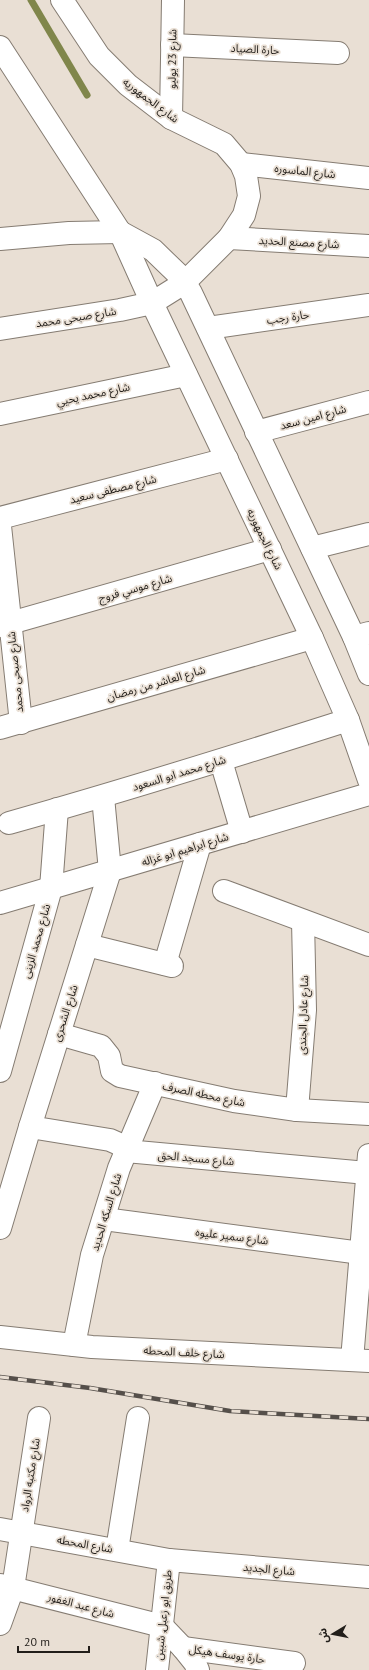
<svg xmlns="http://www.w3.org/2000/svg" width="369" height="1670" font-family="'PT Sans','Noto Sans Arabic',sans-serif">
  <rect width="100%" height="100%" fill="#e9dfd4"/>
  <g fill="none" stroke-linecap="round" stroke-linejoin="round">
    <!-- stream -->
    <polyline stroke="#80864b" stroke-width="7" points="31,0 87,95"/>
    <!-- street casing -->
    <g stroke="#857c72" stroke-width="24">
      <g id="street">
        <polyline points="172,45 338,53"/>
        <polyline points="171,118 173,0"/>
        <polyline points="241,164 369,178"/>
        <polyline points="229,238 369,246"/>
        <polyline points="0,239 69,233 120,232"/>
        <polyline points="208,328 369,305"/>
        <polyline points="0,329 120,310 152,303 184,283 229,238 244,215 249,196 246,176 241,164 224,144 171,118 128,85 99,56 62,0"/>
        <polyline points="0,414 186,375"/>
        <polyline points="256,432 369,402"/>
        <polyline points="0,518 227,459"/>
        <polyline points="0,526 21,723"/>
        <polyline points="312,548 369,534"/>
        <polyline points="0,626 270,549"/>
        <polyline points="354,637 369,633"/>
        <polyline points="0,728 312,638"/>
        <polyline points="221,761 242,832"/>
        <path d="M9 823C123 791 235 756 348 720"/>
        <polyline points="224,891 369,945"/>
        <polyline points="0,903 369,794"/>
        <polyline points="87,945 172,966"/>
        <polyline points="165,964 200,844"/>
        <polyline points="59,1034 101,1046 109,1056 112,1071 120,1076 234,1101 297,1110 369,1114"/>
        <polyline points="0,1071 51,888 57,809"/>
        <polyline points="297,1110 305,1010 303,921"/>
        <polyline points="30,1127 110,1140 119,1144 126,1151 367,1173"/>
        <polyline points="104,1219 361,1253"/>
        <polyline points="0,1228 30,1127 110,871 103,797"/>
        <polyline points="0,1337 92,1347 369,1361"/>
        <polyline points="74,1345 92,1255 119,1168 155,1083"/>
        <polyline points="352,1360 369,1155"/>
        <polyline points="0,1529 169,1560"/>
        <polyline points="117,1550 138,1418"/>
        <polyline points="0,1585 162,1626 183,1648 195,1663 198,1670"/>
        <polyline points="0,1624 13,1588 39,1418"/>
        <polyline points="183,1648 294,1663"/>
      </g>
    </g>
    <!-- secondary casing -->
    <g stroke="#857c72" stroke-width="24">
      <g id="secondary">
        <polyline points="0,47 120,232 152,303 312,638 348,720 369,780"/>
        <polyline points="120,232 153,250 182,278 191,293 354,637 369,674"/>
        <polyline points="157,1670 169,1560 369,1577"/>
      </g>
    </g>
    <!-- street -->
    <use href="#street" stroke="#fff" stroke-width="22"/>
    <!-- secondary -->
    <use href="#secondary" stroke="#fff" stroke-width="22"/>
    <!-- rail casing -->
    <g stroke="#554f4a" stroke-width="4.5">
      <polyline id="rail" points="0,1377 90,1388 230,1411 369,1419"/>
    </g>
    <!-- rail -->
    <use href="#rail" stroke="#e9dfd4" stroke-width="3" stroke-dasharray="9" stroke-linecap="butt"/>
  </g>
  <g text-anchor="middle" stroke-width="3.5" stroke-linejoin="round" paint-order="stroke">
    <!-- street labels -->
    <g font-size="11" fill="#221e1a" stroke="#e9dfd4">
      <text transform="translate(255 49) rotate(3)" y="4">حارة الصياد</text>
      <text transform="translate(172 59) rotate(-89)" y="4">شارع 23 يوليو</text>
      <text transform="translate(151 100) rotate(37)" y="4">شارع الجمهوريه</text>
      <text transform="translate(305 171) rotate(6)" y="4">شارع الماسوره</text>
      <text transform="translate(299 242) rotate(3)" y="4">شارع مصنع الحديد</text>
      <text transform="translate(76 317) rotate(-9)" y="4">شارع صبحى محمد</text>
      <text transform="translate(288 317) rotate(-8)" y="4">حارة رجب</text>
      <text transform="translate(93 394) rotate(-12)" y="4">شارع محمد يحيي</text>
      <text transform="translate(313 417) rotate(-15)" y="4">شارع امين سعد</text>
      <text transform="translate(113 489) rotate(-14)" y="4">شارع مصطفى سعيد</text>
      <text transform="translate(265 539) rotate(64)" y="4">شارع الجمهوريه</text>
      <text transform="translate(135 588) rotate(-16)" y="4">شارع موسي فروج</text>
      <text transform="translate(15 672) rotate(-96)" y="4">شارع صبحى محمد</text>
      <text transform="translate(156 683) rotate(-16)" y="4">شارع العاشر من رمضان</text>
      <text transform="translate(179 773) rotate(-17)" y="4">شارع محمد ابو السعود</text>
      <text transform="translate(185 849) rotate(-17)" y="4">شارع ابراهيم ابو غزاله</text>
      <text transform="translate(36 941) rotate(-74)" y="4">شارع محمد الزينى</text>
      <text transform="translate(65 1013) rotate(-72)" y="4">شارع الشحرى</text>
      <text transform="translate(303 1015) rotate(-88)" y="4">شارع عادل الجندى</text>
      <text transform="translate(204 1094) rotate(12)" y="4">شارع محطه الصرف</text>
      <text transform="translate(196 1158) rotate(5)" y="4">شارع مسجد الحق</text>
      <text transform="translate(106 1212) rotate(-73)" y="4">شارع السكه الحديد</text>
      <text transform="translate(232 1236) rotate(7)" y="4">شارع سمير عليوه</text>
      <text transform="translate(184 1352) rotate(3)" y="4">شارع خلف المحطه</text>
      <text transform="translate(30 1475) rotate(-81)" y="4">شارع مكتبه الرواد</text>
      <text transform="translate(85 1544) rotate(10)" y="4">شارع المحطه</text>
      <text transform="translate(269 1569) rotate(5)" y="4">شارع الجديد</text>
      <text transform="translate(81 1605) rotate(15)" y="4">شارع عبد الغفور</text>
      <text transform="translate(163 1615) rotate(-84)" y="4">طريق ابو زعبل, شبين</text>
      <text transform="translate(227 1654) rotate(8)" y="4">حارة يوسف هيكل</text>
    </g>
  </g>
  <!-- north arrow -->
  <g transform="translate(333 1634) rotate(260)" stroke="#e9dfd4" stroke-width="3" paint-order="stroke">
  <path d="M0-3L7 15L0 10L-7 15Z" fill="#221e1a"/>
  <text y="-6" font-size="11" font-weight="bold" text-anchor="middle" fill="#221e1a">ش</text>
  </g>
  <!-- scale -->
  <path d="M18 1646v6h71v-6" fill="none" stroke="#221e1a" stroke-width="2"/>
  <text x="24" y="1646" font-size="12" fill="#221e1a" stroke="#e9dfd4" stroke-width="3" paint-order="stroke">20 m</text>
</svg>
